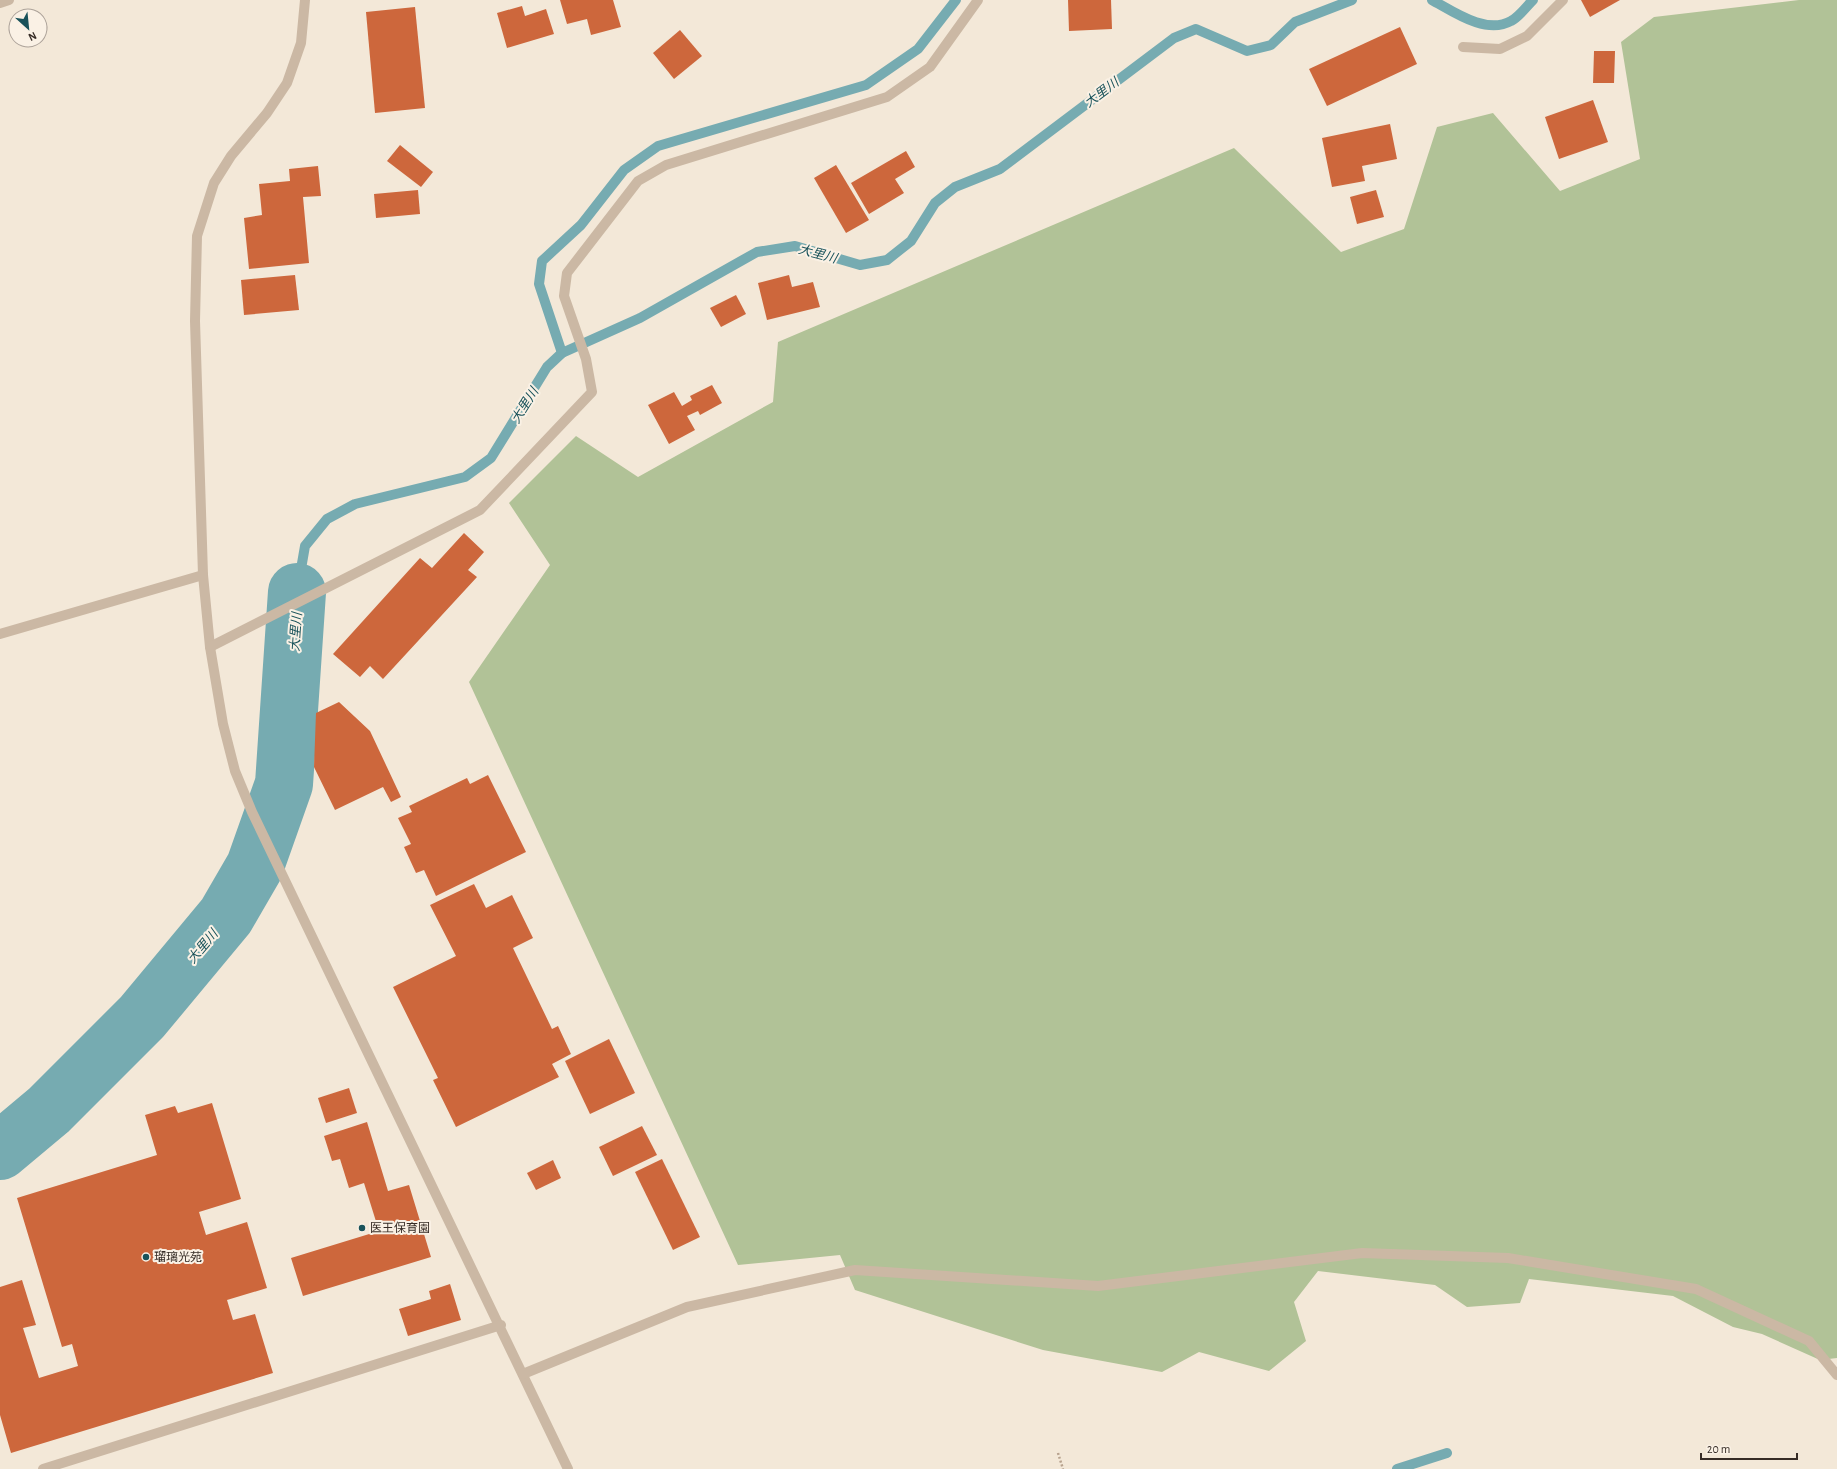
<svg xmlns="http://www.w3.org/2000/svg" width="1837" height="1469" font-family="'Alegreya Sans','Noto Sans JP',sans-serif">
  <rect width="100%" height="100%" fill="#f3e8d8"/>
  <!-- green -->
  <polygon fill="#b1c297" points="1799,0 1837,0 1837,1358 1820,1360 1762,1334 1733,1327 1673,1296 1529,1279 1520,1303 1467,1307 1435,1285 1318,1271 1294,1302 1306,1341 1269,1371 1199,1352 1162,1372 1043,1350 855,1290 840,1255 738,1265 469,682 550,565 509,503 576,436 638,477 773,402 778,342 1234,148 1341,252 1404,229 1437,127 1493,113 1560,191 1640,159 1621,42 1654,17"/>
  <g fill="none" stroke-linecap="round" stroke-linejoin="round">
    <!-- stream -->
    <g stroke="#76abb1" stroke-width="10">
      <path d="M1432 0C1454 12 1486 35 1511 21 1519 17 1526 7 1533 0"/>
      <polyline points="562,353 539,284 542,261 581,225 624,170 658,146 866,85 918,49 956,0"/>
      <polyline points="297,592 305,546 327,519 355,504 465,477 491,458 547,367 562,353 640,318 757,252 795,246 860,265 887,260 911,241 935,203 955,187 1000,169 1174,38 1196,29 1247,51 1271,45 1295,22 1352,0"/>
      <polyline points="1397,1469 1447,1453"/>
    </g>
    <!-- river -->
    <polyline stroke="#76abb1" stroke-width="58" points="0,1151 49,1110 142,1017 226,916 255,866 284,784 297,592"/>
  </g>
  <!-- building -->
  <g fill="#cd673c">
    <polygon points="560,0 613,0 621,27 591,35 587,19 567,24"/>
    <polygon points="1068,0 1111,0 1112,29 1069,31"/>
    <polygon points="1581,0 1620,0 1590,17"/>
    <polygon points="522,6 525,16 546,9 554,34 507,48 497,13"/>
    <polygon points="415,7 425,108 375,113 366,12"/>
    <polygon points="1400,27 1417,64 1327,106 1309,69"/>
    <polygon points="680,30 702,56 674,79 653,53"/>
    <polygon points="1594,51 1615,51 1614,83 1593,83"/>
    <polygon points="1593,100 1608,142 1559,159 1545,117"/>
    <polygon points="1390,124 1397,159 1362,166 1365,181 1332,187 1322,138"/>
    <polygon points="400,145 433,172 421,187 387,161"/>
    <polygon points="906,151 915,167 895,179 904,193 869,214 851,183"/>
    <polygon points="836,165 869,220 846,233 814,178"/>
    <polygon points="318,166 321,196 303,197 309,263 249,269 244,218 262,215 259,184 290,181 289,169"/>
    <polygon points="418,190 420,214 376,218 374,194"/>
    <polygon points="1376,190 1384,217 1357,224 1350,197"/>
    <polygon points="295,275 299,310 244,315 241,280"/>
    <polygon points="789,275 792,287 813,282 820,307 767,320 758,283"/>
    <polygon points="736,295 746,314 721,327 710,308"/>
    <polygon points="712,385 722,403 700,415 698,411 687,416 695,430 669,444 648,405 674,392 682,406 692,400 690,396"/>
    <polygon points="464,533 484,552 468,570 477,577 383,679 370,666 360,677 333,654 420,558 432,568"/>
    <polygon points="339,702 370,731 401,797 391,802 383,787 335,810 314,767 316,713"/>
    <polygon points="488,775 526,852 436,896 424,870 416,873 404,847 411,844 398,818 412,812 409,806 467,778 470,784"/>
    <polygon points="474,884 486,908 512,895 533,938 513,948 552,1029 558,1026 571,1054 552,1064 559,1077 456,1127 433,1080 438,1078 393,987 456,956 430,905"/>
    <polygon points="609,1039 635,1093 590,1114 565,1061"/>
    <polygon points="349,1088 357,1113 326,1123 318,1098"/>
    <polygon points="212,1103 241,1199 199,1212 206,1235 247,1222 267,1288 227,1300 233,1320 255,1314 273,1373 11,1453 0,1415 0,1287 22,1280 36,1325 23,1328 39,1378 78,1366 72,1344 62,1347 17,1198 157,1155 145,1115 175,1106 178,1113"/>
    <polygon points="367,1122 388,1191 409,1185 431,1257 303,1296 291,1258 379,1231 364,1183 349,1188 340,1159 332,1161 324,1136"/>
    <polygon points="642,1126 657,1155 613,1176 599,1147"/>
    <polygon points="662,1159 700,1237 673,1250 635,1172"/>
    <polygon points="553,1160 561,1178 536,1190 527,1173"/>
    <polygon points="450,1284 461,1320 408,1336 399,1309 431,1299 429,1291"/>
  </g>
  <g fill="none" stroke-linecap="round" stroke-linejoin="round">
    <!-- path -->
    <polyline stroke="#b7a28e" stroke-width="2.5" stroke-dasharray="2 2" stroke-linecap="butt" points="1058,1453 1063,1469"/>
    <!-- minor -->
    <g stroke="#cbb8a4" stroke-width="10">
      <polyline points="305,0 301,43 287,83 267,113 231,156 214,183 197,236 195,321 203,575 210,647 223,724 235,771 252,812 568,1469"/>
      <polyline points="0,3 9,0"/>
      <polyline points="1463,47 1500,49 1527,36 1563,0"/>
      <polyline points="0,634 203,575"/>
      <polyline points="210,647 480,510 592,392 586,359 564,296 567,273 638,181 666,165 887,97 930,67 978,0"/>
      <polyline points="523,1374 687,1307 855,1270 1098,1286 1362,1253 1508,1258 1696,1289 1809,1341 1837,1375"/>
      <polyline points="43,1469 501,1325"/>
    </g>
  </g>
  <!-- markers -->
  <g fill="#19525a" stroke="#faf1e5" stroke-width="1.5">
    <circle cx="362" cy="1228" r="4"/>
    <circle cx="146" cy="1257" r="4"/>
  </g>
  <g text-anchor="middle" stroke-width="4" stroke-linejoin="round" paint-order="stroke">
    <!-- poi labels -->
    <g font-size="12" fill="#362c26" stroke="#faf1e5" text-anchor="start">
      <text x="370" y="1232">医王保育園</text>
      <text x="154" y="1261">瑠璃光苑</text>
    </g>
    <!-- water labels -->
    <g font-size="13" font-style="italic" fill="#19525a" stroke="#faf1e5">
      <text transform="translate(1101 92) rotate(-37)" y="5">大里川</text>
      <text transform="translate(818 253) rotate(15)" y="5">大里川</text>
      <text transform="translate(524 405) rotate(-58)" y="5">大里川</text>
      <text transform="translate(295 632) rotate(-86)" y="5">大里川</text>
      <text transform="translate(202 946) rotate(-50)" y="5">大里川</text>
    </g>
  </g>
  <!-- north arrow -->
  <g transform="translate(28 28) rotate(153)"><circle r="19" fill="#faf1e5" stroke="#aca299"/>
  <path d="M0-3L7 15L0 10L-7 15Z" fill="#19525a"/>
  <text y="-6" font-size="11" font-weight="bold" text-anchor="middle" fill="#362c26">N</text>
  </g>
  <!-- scale -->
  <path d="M1701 1453v6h96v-6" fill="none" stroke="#362c26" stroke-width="2"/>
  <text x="1707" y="1453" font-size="12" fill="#362c26" stroke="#faf1e5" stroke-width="3" paint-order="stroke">20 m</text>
</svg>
